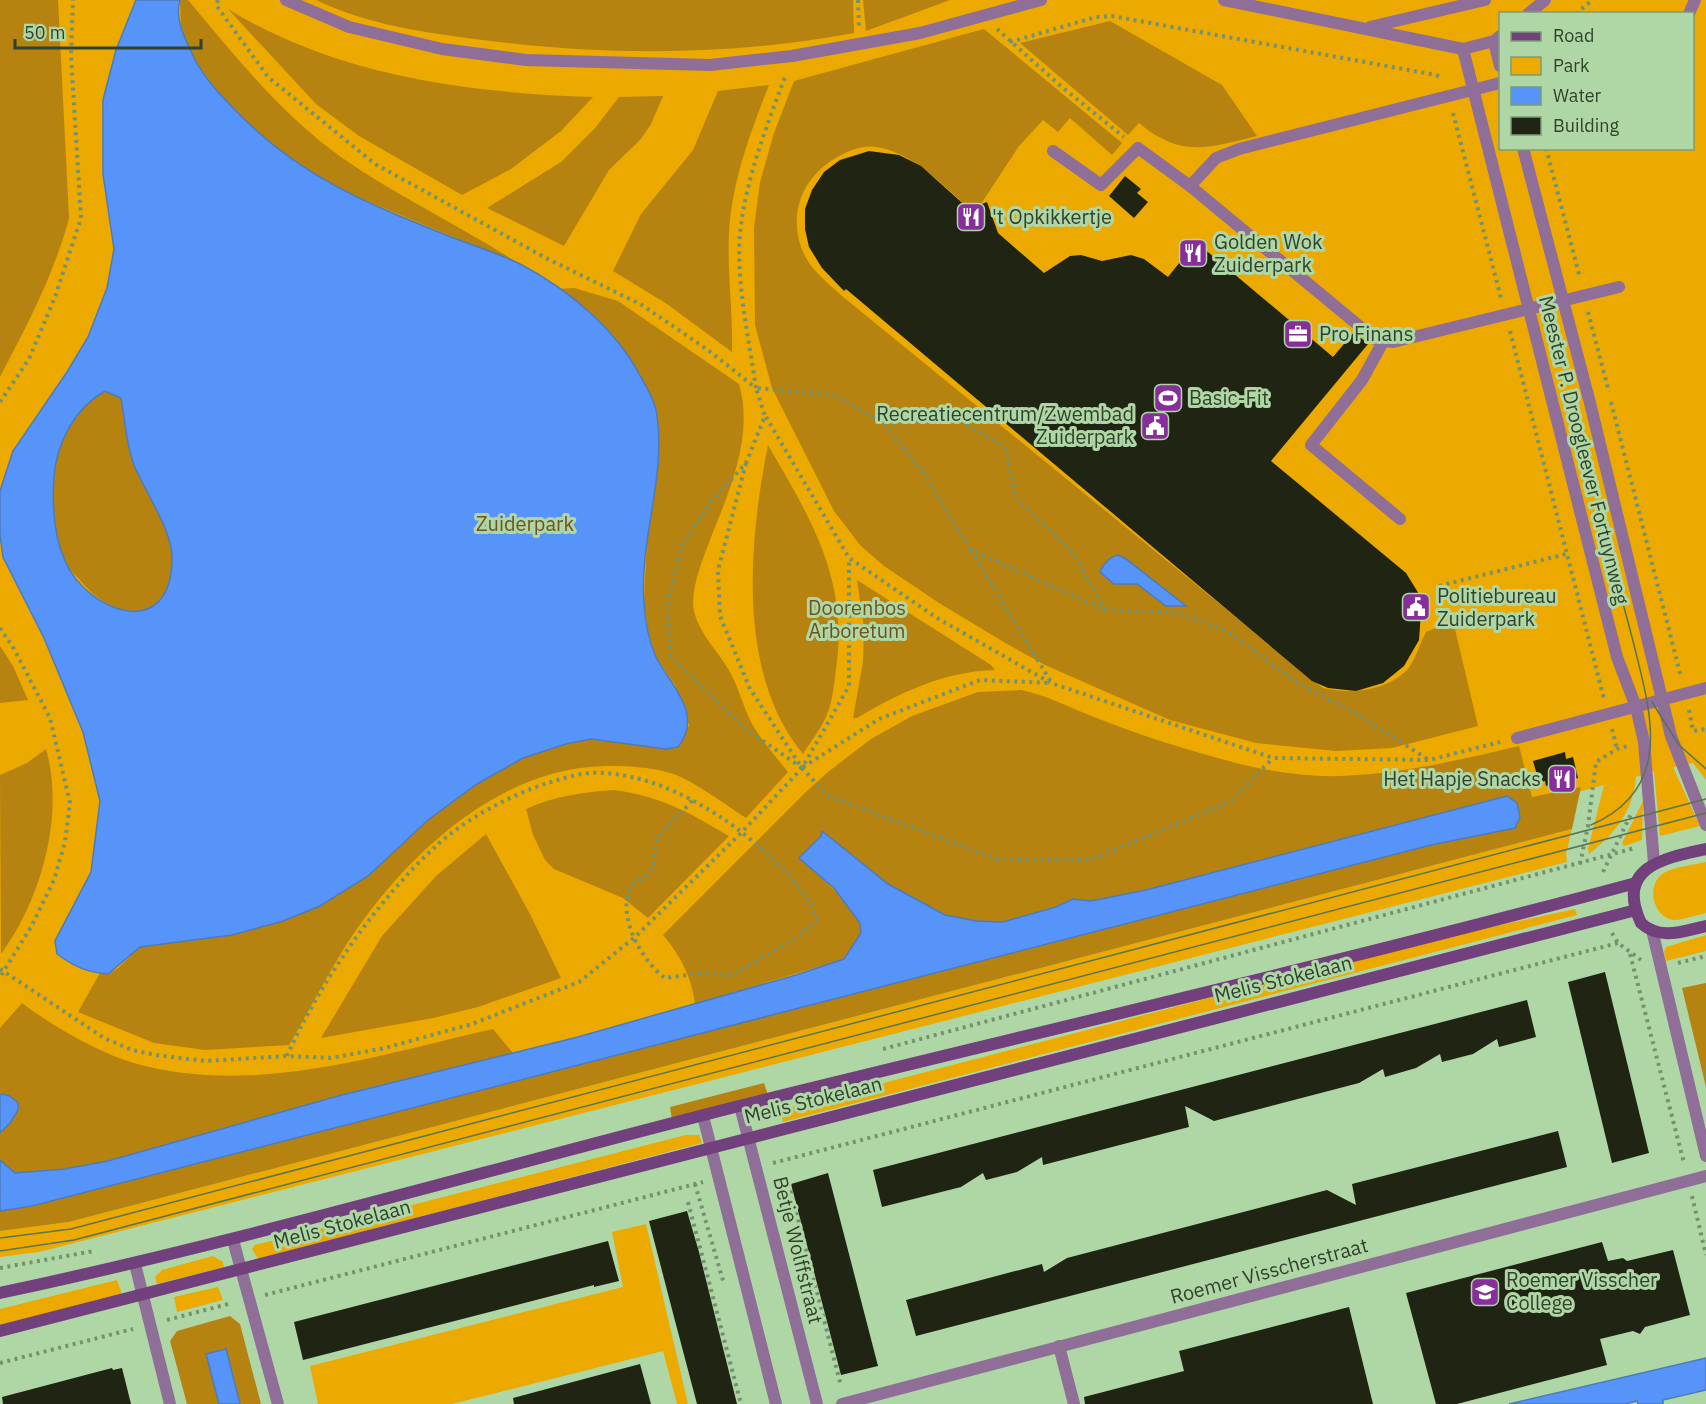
<svg xmlns="http://www.w3.org/2000/svg" width="1706" height="1404" font-family="'IBM Plex Sans',sans-serif">
  <rect width="100%" height="100%" fill="#afd7a6"/>
  <!-- green -->
  <g fill="#eca900" fill-rule="evenodd">
    <path d="M0 0H1706V780L1693 763 1673 767 1700 826 1660 836 1654 771 1636 777C1633 811 1616 833 1589 854L1588 849 1604 785 1464 823 0 1191ZM1500 14H1692V148H1500Z"/>
    <polygon points="1643,801 1642,840 1624,846 1622,843"/>
    <polygon points="1572,829 1566,854 1567,862 39,1252 0,1257 0,1231 69,1222"/>
    <path d="M1706 862V913C1696 915 1684 920 1674 920 1654 918 1646 888 1661 875 1671 867 1693 865 1706 862Z"/>
    <polygon points="1575,909 1577,915 783,1122 780,1110 1439,938"/>
    <polygon points="1706,935 1706,951 1666,961 1664,952 1666,947"/>
    <polygon points="686,1135 699,1135 702,1143 258,1259 252,1249 255,1245"/>
    <polygon points="646,1224 688,1404 677,1404 663,1351 452,1404 318,1404 310,1366 623,1287 612,1232"/>
    <polygon points="213,1256 223,1262 224,1267 157,1284 155,1277 162,1270"/>
    <polygon points="117,1280 122,1294 0,1326 0,1309"/>
    <polygon points="218,1287 223,1300 177,1312 174,1297"/>
  </g>
  <!-- forest -->
  <g fill="#b68310">
    <path d="M0 0H58L69 218C54 275 27 325 0 377Z"/>
    <path d="M180 0H188C234 55 282 115 341 157 398 197 463 227 521 265L345 192 294 163 251 126 215 89 197 65 181 31Z"/>
    <path d="M316 0H853L854 33C731 56 607 56 483 40 427 33 368 25 316 0Z"/>
    <polygon points="863,0 950,0 866,31"/>
    <path d="M228 9C337 76 468 93 593 97L561 131 511 169 462 195 359 136 316 104Z"/>
    <path d="M1110 21 1222 85 1257 136C1208 148 1181 158 1139 123L1128 135 1020 43Z"/>
    <path d="M984 29 1122 143 1112 155 1070 118 1058 132 1043 120 1019 146 975 213C947 190 917 156 882 148 868 144 855 148 843 154 806 172 788 208 801 247 808 268 826 281 842 296L1323 688C1350 694 1385 692 1407 670 1415 661 1420 643 1426 632L1453 621 1478 726 1392 748 1336 751 1256 743 1170 720 1045 665 1007 644 939 603 884 566 860 545 834 511 772 388 755 325 754 228 760 182 774 133 794 81Z"/>
    <path d="M769 85C751 131 732 181 729 232 727 270 733 312 732 352L667 304 613 271 641 214 693 150 718 91Z"/>
    <polygon points="663,96 651,124 641,139 609,170 564,246 487,208 561,162 595,128 619,97"/>
    <path d="M574 288 618 301 739 384C754 435 730 490 711 537 703 559 694 579 693 602 693 629 720 652 731 674 741 693 745 715 757 732 766 746 778 759 788 772L746 818C726 805 706 790 685 779 663 767 629 766 605 766 497 768 404 857 348 942 327 975 309 1011 289 1045L205 1050 154 1043 78 1012 100 973 108 974 118 968 140 947 232 935 283 921 320 906 368 876 428 820 477 784 523 758 566 744 591 739 666 749 689 726 685 707 675 685 656 657 648 631 644 602 647 535 658 462 588 311 557 289Z"/>
    <path d="M105 391 121 398C124 420 126 444 134 465 145 492 172 529 172 558 172 628 114 623 79 579 74 574 68 568 65 561 53 534 52 505 54 476 57 442 75 408 105 391Z"/>
    <path d="M768 445C811 519 849 580 836 669 834 687 832 707 823 723 817 734 809 744 803 754 736 673 749 541 768 445Z"/>
    <path d="M857 580 991 665 995 670C945 671 899 693 857 718H853L863 662 864 629Z"/>
    <polygon points="0,646 13,666 28,700 0,703"/>
    <path d="M1021 690C1046 695 1066 706 1089 715 1111 724 1134 732 1157 740 1215 758 1278 778 1340 776 1401 774 1460 760 1519 746L1532 797 1581 787 1572 829 69 1222 0 1231V1211L32 1206 1431 845 1515 828 1091 901 1073 899 1056 907 1003 922 976 921 945 915 888 884 822 831 821 836 799 858C814 871 863 911 861 932 860 942 850 951 844 959L695 1004C692 977 680 955 663 935L807 791 828 772 871 739 912 716 978 692Z"/>
    <path d="M46 749C65 816 41 899 1 954L0 775 27 763Z"/>
    <path d="M615 790C665 798 686 811 729 836L648 918 623 898 554 869 545 860 533 835 526 809C555 796 583 792 615 790Z"/>
    <polygon points="486,834 530,914 561,978 478,1007 433,1018 321,1038 382,936 436,876"/>
    <polygon points="1706,983 1706,1087 1682,988"/>
    <path d="M22 1003C51 1025 99 1053 134 1063 252 1097 378 1055 493 1029L513 1053C427 1074 340 1096 254 1120 175 1142 97 1171 15 1173L0 1160V1133L11 1122 18 1109V1103L0 1095V1028Z"/>
    <polygon points="764,1083 768,1095 672,1120 670,1107"/>
    <polygon points="230,1316 240,1324 261,1404 240,1404 225,1349 206,1354 219,1404 187,1404 170,1341 177,1331"/>
  </g>
  <!-- water -->
  <g fill="#5794f9" stroke="#4c7bbc" stroke-width="1.5" fill-rule="evenodd">
    <path d="M136 0H180C174 20 186 40 194 58 205 79 221 96 238 113 299 176 366 203 446 235 471 245 498 253 522 265 567 289 615 328 639 374 646 386 656 403 657 416 666 478 639 540 644 603 645 620 649 641 656 657 671 686 704 714 678 747L666 749 591 739 566 744 523 758 477 784 428 820 368 876 320 906 283 921 232 935 140 947 108 974C86 972 75 967 57 954L55 941 91 872 100 801 83 732 44 638 3 557 0 535V491L13 451 67 372 88 337 107 288 114 249 103 174V100L116 50ZM105 391 121 398C125 420 126 444 134 465 145 492 172 529 172 558 172 643 88 613 65 561 53 534 52 505 54 476 57 442 75 408 105 391Z"/>
    <path d="M1118 555 1126 559 1186 606H1166L1137 584H1114L1100 572C1103 565 1109 557 1118 555Z"/>
    <polygon points="1507,796 1517,803 1520,817 1515,828 1431,845 32,1206 0,1211 0,1160 15,1173 65,1169 108,1161 342,1095 578,1037 796,975 844,959 861,933 860,923 834,888 799,858 821,836 822,831 888,884 945,915 976,921 1003,922 1056,907 1073,899 1091,901 1146,890"/>
    <polygon points="2,1094 10,1096 18,1103 18,1110 11,1122 0,1133 0,1095"/>
    <polygon points="226,1349 240,1404 219,1404 206,1354"/>
    <polygon points="1706,1358 1706,1390 1663,1400 1663,1404 1638,1404 1637,1401 1625,1404 1509,1404"/>
  </g>
  <!-- building -->
  <g fill="#202412">
    <polygon points="869,151 899,155 921,166 969,209 987,202 998,233 1044,273 1070,256 1081,255 1102,261 1131,255 1144,259 1168,277 1196,242 1333,357 1354,332 1368,344 1271,461 1406,573 1422,599 1419,640 1404,666 1383,683 1356,691 1328,688 1312,681 846,289 844,291 822,268 809,247 805,229 805,209 812,190 824,172 840,160"/>
    <polygon points="1125,176 1141,189 1137,193 1148,202 1134,218 1109,196"/>
    <polygon points="1565,752 1566,759 1573,757 1578,778 1546,786 1545,781 1539,782 1533,761"/>
    <polygon points="1605,972 1649,1153 1612,1163 1568,982"/>
    <polygon points="1527,1000 1536,1037 1499,1047 1497,1039 1473,1054 1442,1062 1440,1054 1416,1068 1385,1077 1383,1069 1359,1083 1214,1121 1185,1106 1189,1127 1043,1165 1042,1157 1017,1172 986,1180 983,1173 961,1187 882,1207 873,1170"/>
    <polygon points="1558,1131 1567,1167 916,1336 906,1300 1042,1264 1044,1272 1067,1258 1327,1190 1356,1205 1352,1184"/>
    <polygon points="828,1173 878,1366 841,1375 791,1184"/>
    <polygon points="687,1211 699,1252 737,1404 697,1404 674,1317 649,1221"/>
    <polygon points="608,1241 619,1281 594,1287 594,1285 303,1360 294,1322"/>
    <polygon points="1602,1242 1608,1261 1623,1258 1627,1261 1673,1250 1690,1315 1645,1327 1640,1334 1633,1331 1600,1339 1607,1365 1457,1404 1436,1404 1406,1293"/>
    <polygon points="1349,1307 1373,1404 1085,1404 1084,1397 1184,1371 1179,1351"/>
    <polygon points="640,1364 651,1404 514,1404 513,1398"/>
    <polygon points="112,1368 113,1370 122,1368 131,1404 3,1404 2,1397"/>
  </g>
  <g fill="none" stroke-linecap="round" stroke-linejoin="round">
    <!-- path -->
    <g stroke="#75926e" stroke-width="4" stroke-dasharray="3 4.5" stroke-linecap="butt">
      <polyline points="218,0 216,5 268,77 375,164 544,257 642,305 708,350 756,388"/>
      <polyline points="858,0 859,26"/>
      <polyline points="1576,14 1592,0"/>
      <polyline points="997,29 1063,88 1124,137"/>
      <polyline points="1010,42 1096,17 1112,16 1436,75 1442,78"/>
      <polyline points="1453,113 1501,298"/>
      <polyline points="1546,148 1580,278"/>
      <polyline points="1588,312 1609,392"/>
      <polyline points="1510,331 1604,699"/>
      <path d="M756 388C749 338 736 284 740 233 746 177 767 126 786 74"/>
      <polyline points="0,402 29,359 55,297 81,218 71,56 73,0"/>
      <polyline points="1611,402 1681,677"/>
      <polyline points="766,417 849,558 937,618 1051,683 1273,758 1429,760 1500,742"/>
      <polyline points="885,423 958,420 1005,447 1016,499 1071,550 1106,610"/>
      <polyline points="746,463 718,570 720,616 750,689 802,768 828,796 1000,860 1089,860 1230,802 1273,758"/>
      <polyline points="971,550 1051,682"/>
      <polyline points="1439,586 1570,553"/>
      <polyline points="0,628 14,649 50,718 70,803 65,842 54,880 31,927 0,977"/>
      <polyline points="1689,710 1693,731 1706,729"/>
      <polyline points="1612,729 1617,749"/>
      <polyline points="803,767 879,719 980,680 1050,683"/>
      <polyline points="802,768 743,727 670,655 667,604 682,546 711,502 746,463 765,416 756,388 834,395 884,423 922,471 971,550 1106,610 1178,613 1227,631 1299,684 1350,710 1429,760"/>
      <polyline points="1580,864 1588,826 1596,762 1617,749 1628,746"/>
      <polyline points="1603,872 1631,814"/>
      <polyline points="1612,933 1618,943 1641,960"/>
      <polyline points="1630,954 1684,1163"/>
      <polyline points="1678,963 1706,956"/>
      <polyline points="0,969 104,1038 132,1050 156,1055 205,1061 287,1056 331,1058 385,1048 472,1024 579,982 634,938 742,832 802,768 849,686 849,558"/>
      <polyline points="883,1049 1635,848"/>
      <path d="M287 1056C318 985 378 899 436 846 465 819 514 793 551 782 568 777 586 771 604 773 648 776 687 795 722 818 752 838 807 885 817 920L796 938 732 975 702 973 665 978C642 961 617 917 630 889 634 879 644 880 650 872 657 862 652 847 659 836 669 823 683 813 693 799"/>
      <polyline points="773,1163 1618,943"/>
      <polyline points="787,1176 841,1386"/>
      <polyline points="695,1184 724,1284"/>
      <polyline points="1692,1196 1706,1255"/>
      <polyline points="688,1202 741,1404"/>
      <polyline points="0,1268 94,1251"/>
      <polyline points="265,1295 703,1182"/>
      <polyline points="167,1320 232,1303"/>
      <polyline points="0,1363 133,1329"/>
    </g>
    <!-- lane -->
    <g stroke="#8f6e97" stroke-width="12">
      <polyline points="1689,14 1695,0"/>
      <polyline points="1053,151 1101,185 1138,148 1190,186 1375,339 1393,342 1619,287"/>
      <polyline points="1190,186 1216,158 1239,149 1500,83"/>
      <polyline points="1384,340 1362,380 1311,445 1400,519"/>
      <polyline points="1517,738 1706,688"/>
    </g>
    <!-- street -->
    <g stroke="#8f6e97" stroke-width="12">
      <polyline points="286,0 349,27 442,49 526,60 710,65 792,56 920,33 1041,0"/>
      <polyline points="1224,0 1463,49 1494,41 1500,36"/>
      <polyline points="1528,14 1545,0"/>
      <polyline points="1370,27 1485,0"/>
      <polyline points="1494,41 1500,66"/>
      <polyline points="1463,49 1617,657 1636,707 1644,742 1654,863"/>
      <polyline points="1523,148 1590,403 1671,736 1706,825"/>
      <polyline points="1652,930 1706,1156"/>
      <polyline points="740,1106 817,1404"/>
      <polyline points="703,1116 776,1404"/>
      <polyline points="233,1240 278,1404"/>
      <polyline points="135,1264 170,1404"/>
      <polyline points="1059,1346 1074,1404"/>
      <polyline points="842,1404 1706,1176"/>
    </g>
    <!-- secondary -->
    <g stroke="#71407d" stroke-width="12">
      <path d="M1706 849C1664 858 1615 867 1641 923 1660 941 1683 931 1706 926"/>
      <path d="M0 1293C249 1240 493 1168 739 1106 1038 1032 1338 963 1636 883"/>
      <polyline points="0,1331 1636,910"/>
    </g>
    <!-- tram -->
    <g stroke="#5b7355" stroke-width="1.5">
      <polyline points="1652,702 1679,745 1706,769"/>
      <path d="M1591 825C1676 788 1650 710 1633 641 1624 607 1615 573 1606 539"/>
      <polyline points="0,1238 71,1229 1706,799"/>
      <polyline points="0,1251 74,1240 1706,813"/>
    </g>
  </g>
  <!-- icons -->
  <defs>
    <g id="restaurant-square" transform="scale(1.5)"><rect x="-9" y="-9" width="18" height="18" rx="4" fill="#872e9b" stroke="#afd7a6"/><path d="M-5-6h1v4h1v-4h1v4h1v-4h1v5L-1.5 .5V6h-2V.5L-5-1ZM5-6V6H3V1.5H1.5Q1.5-4 5-6Z" fill="#fff"/></g>
    <g id="office-square" transform="scale(1.5)"><rect x="-9" y="-9" width="18" height="18" rx="4" fill="#872e9b" stroke="#afd7a6"/><path d="M-6-3h4V-5.5h4V-3h4V5H-6ZM-1-4.5V-3h2v-1.5ZM-6 0V1H6V0Z" fill="#fff"/></g>
    <g id="stadium-square" transform="scale(1.5)"><rect x="-9" y="-9" width="18" height="18" rx="4" fill="#872e9b" stroke="#afd7a6"/><path d="M0-5a6.5 5 0 1 0 0 10a6.5 5 0 1 0 0-10ZM-3.5-1.8h7v3.6h-7Z" fill="#fff"/></g>
    <g id="civic-square" transform="scale(1.5)"><rect x="-9" y="-9" width="18" height="18" rx="4" fill="#872e9b" stroke="#afd7a6"/><path d="M-.6-6.5H3V-4.5H.6V-3L4-1V1h2V6H-6V1h2V-1L-.6-3ZM-1.2 2.5V6h2.4V2.5Z" fill="#fff"/></g>
    <g id="school-square" transform="scale(1.5)"><rect x="-9" y="-9" width="18" height="18" rx="4" fill="#872e9b" stroke="#afd7a6"/><path d="M0-5L7-2L0 1L-7-2ZM-4 1L0 2.5L4 1V4Q0 6-4 4Z" fill="#fff"/></g>
  </defs>
  <g fill-rule="evenodd">
    <use href="#restaurant-square" x="971" y="217"/>
    <use href="#restaurant-square" x="1193" y="253"/>
    <use href="#office-square" x="1298" y="334"/>
    <use href="#stadium-square" x="1168" y="398"/>
    <use href="#civic-square" x="1155" y="426"/>
    <use href="#civic-square" x="1416" y="607"/>
    <use href="#restaurant-square" x="1562" y="779"/>
    <use href="#school-square" x="1485" y="1292"/>
  </g>
  <g text-anchor="middle" stroke-width="6" stroke-linejoin="round" paint-order="stroke">
    <!-- poi labels -->
    <g font-size="20" fill="#31412d" stroke="#afd7a6" text-anchor="start">
      <text x="992" y="224">'t Opkikkertje</text>
      <text x="1214" y="249">Golden Wok<tspan x="1214" dy="23">Zuiderpark</tspan></text>
      <text x="1319" y="341">Pro Finans</text>
      <text x="1189" y="405">Basic-Fit</text>
      <text x="1134" y="421" text-anchor="end">Recreatiecentrum/Zwembad<tspan x="1134" dy="23">Zuiderpark</tspan></text>
      <text x="1437" y="603">Politiebureau<tspan x="1437" dy="23">Zuiderpark</tspan></text>
      <text x="1541" y="786" text-anchor="end">Het Hapje Snacks</text>
      <text x="1506" y="1287">Roemer Visscher<tspan x="1506" dy="23">College</tspan></text>
    </g>
    <!-- street labels -->
    <g font-size="20" fill="#31412d" stroke="#afd7a6">
      <text transform="translate(1584 450) rotate(76)" y="7">Meester P. Droogleever Fortuynweg</text>
      <text transform="translate(1283 979) rotate(-14)" y="7">Melis Stokelaan</text>
      <text transform="translate(813 1100) rotate(-14)" y="7">Melis Stokelaan</text>
      <text transform="translate(342 1224) rotate(-15)" y="7">Melis Stokelaan</text>
      <text transform="translate(798 1250) rotate(76)" y="7">Betje Wolffstraat</text>
      <text transform="translate(1269 1271) rotate(-15)" y="7">Roemer Visscherstraat</text>
    </g>
    <!-- park labels -->
    <g font-size="20" fill="#6e521f" stroke="#afd7a6">
      <text x="525" y="531">Zuiderpark</text>
      <text x="857" y="615">Doorenbos<tspan x="857" dy="23">Arboretum</tspan></text>
    </g>
  </g>
  <!-- legend -->
  <rect x="1499" y="12" width="195" height="138" fill="#afd7a6" stroke="#7d9b76" stroke-width="1.5"/>
  <rect x="1511" y="32" width="30" height="9" fill="#71407d" stroke="#7d9b76" stroke-width="1.5"/>
  <text x="1553" y="42" font-size="18" fill="#31412d">Road</text>
  <rect x="1511" y="57" width="30" height="18" fill="#eca900" stroke="#7d9b76" stroke-width="1.5"/>
  <text x="1553" y="72" font-size="18" fill="#31412d">Park</text>
  <rect x="1511" y="87" width="30" height="18" fill="#5794f9" stroke="#7d9b76" stroke-width="1.5"/>
  <text x="1553" y="102" font-size="18" fill="#31412d">Water</text>
  <rect x="1511" y="117" width="30" height="18" fill="#202412" stroke="#7d9b76" stroke-width="1.5"/>
  <text x="1553" y="132" font-size="18" fill="#31412d">Building</text>
  <!-- scale -->
  <path d="M15 39v9h186v-9" fill="none" stroke="#31412d" stroke-width="3"/>
  <text x="24" y="39" font-size="18" fill="#31412d" stroke="#afd7a6" stroke-width="4.5" paint-order="stroke">50 m</text>
</svg>
